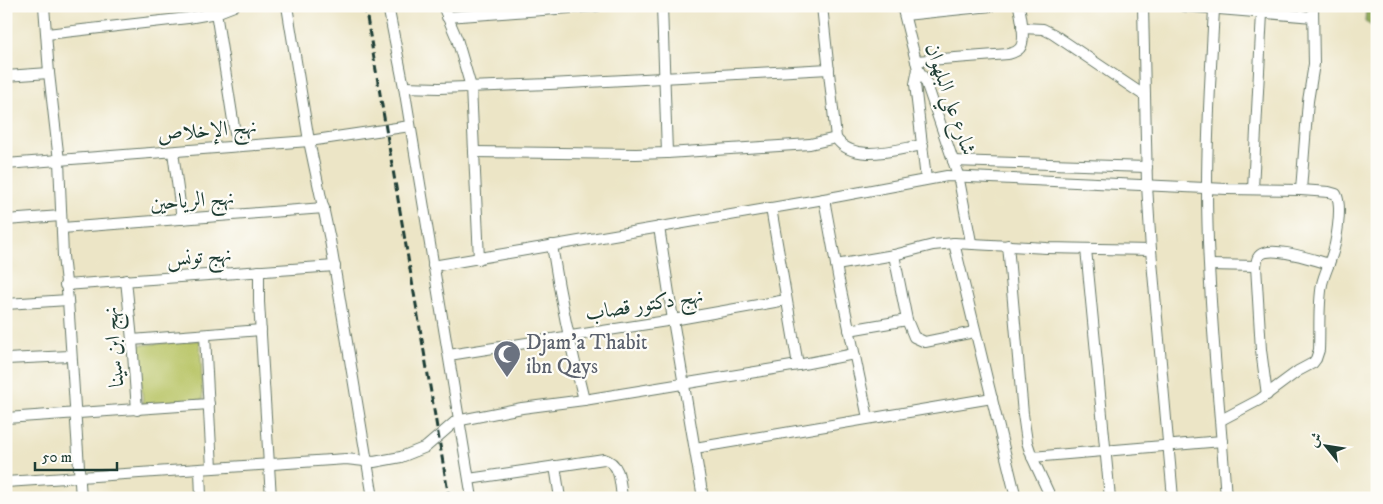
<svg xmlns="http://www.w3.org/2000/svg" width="1383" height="504" font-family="'IM FELL DW Pica',Amiri,serif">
  <rect width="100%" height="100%" fill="#fdfcf7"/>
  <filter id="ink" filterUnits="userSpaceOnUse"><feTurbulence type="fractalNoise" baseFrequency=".02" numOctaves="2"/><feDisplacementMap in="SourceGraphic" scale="10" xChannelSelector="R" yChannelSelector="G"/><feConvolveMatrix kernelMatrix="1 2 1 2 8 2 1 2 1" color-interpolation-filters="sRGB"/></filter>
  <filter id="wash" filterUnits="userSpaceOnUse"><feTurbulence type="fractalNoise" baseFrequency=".0096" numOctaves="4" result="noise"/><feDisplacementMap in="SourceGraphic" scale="20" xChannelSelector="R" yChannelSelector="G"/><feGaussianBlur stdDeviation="1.12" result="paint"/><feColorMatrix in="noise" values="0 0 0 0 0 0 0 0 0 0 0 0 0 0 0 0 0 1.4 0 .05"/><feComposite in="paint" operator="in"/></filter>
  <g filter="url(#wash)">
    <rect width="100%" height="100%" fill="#ece5c6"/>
    <!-- green -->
    <polygon fill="#b9c567" stroke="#6c814e" points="200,340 203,400 143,404 138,345"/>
    <!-- forest -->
    <polygon fill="#92aa5c" stroke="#587448" points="1366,6 1377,6 1377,29 1365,22"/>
  </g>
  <g filter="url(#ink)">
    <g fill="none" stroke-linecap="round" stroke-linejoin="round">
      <!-- minor casing -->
      <g stroke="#677867" stroke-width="12">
        <g id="minor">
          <polyline points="44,6 49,73 59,161 63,256 68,300 81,498"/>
          <polyline points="215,6 237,146"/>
          <polyline points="287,6 309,141 330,240 373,498"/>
          <polyline points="388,6 404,87 472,498"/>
          <polyline points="443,6 457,39 471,87 479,259"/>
          <polyline points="662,6 667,153"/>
          <path d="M822 6 836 138C853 164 897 149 923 145"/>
          <polyline points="902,6 918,69 926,82 958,175 971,242"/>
          <polyline points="1143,6 1147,185 1151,250 1173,498"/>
          <polyline points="1183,6 1313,17"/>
          <path d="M1214 9C1211 68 1207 128 1207 187 1207 291 1219 395 1226 498"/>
          <polyline points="905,15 991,6"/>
          <polyline points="447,17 597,6"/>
          <polyline points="1022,28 1043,29 1053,34 1145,96"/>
          <polyline points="47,34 188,18 216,13 234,6"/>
          <path d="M916 61 1008 54C1012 53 1017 52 1020 48 1026 41 1021 16 1019 6"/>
          <polyline points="918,69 915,84 926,179"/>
          <polyline points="6,76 49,73"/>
          <polyline points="404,87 439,88 550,84 829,69"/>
          <polyline points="173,152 182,219"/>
          <polyline points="474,152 636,154 667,153 810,144 836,138"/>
          <polyline points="953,161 1147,167"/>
          <polyline points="6,164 309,141 410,126"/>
          <polyline points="1253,189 1262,13"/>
          <polyline points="1301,190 1308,101 1314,64 1313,6"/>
          <polyline points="824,199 839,281 868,418"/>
          <polyline points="771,208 798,365"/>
          <polyline points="6,220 61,216"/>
          <polyline points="659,227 673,320 703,498"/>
          <polyline points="62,228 324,208"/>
          <polyline points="954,243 1016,498"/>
          <path d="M552 245C560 298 571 349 584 400"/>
          <polyline points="1008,245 1023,414 1027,442 1032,457 1051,498"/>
          <polyline points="1086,249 1110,498"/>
          <polyline points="894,255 907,320 914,337 925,342 974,332"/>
          <polyline points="836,265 894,255 933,245 954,243 1047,248 1151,250"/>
          <polyline points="1210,265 1256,266"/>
          <path d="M433 266 824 199 947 176 1227 189 1301 190 1329 192 1336 194C1343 206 1336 245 1331 258 1328 267 1324 275 1322 284 1318 306 1320 328 1319 350L1316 359 1313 363 1298 371 1259 400 1221 420"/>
          <polyline points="259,271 259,302 271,498"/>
          <polyline points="126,280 132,340 137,410"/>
          <polyline points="65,285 335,266"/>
          <polyline points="6,304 68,300"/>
          <polyline points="849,330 907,320"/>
          <polyline points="205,335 212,468"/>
          <polyline points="132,340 261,330"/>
          <polyline points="449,355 673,320 786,300"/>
          <polyline points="6,359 70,356"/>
          <path d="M1267 395 1261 350 1256 266C1257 262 1256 258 1260 255 1271 245 1315 260 1329 264"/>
          <polyline points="6,418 209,404"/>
          <polyline points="695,448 992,398"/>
          <polyline points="1032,457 1222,441"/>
          <polyline points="555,466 560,498"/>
          <polyline points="200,470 201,498"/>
          <path d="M469 479 604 459C621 463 620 484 622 498"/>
          <polyline points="6,482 346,459 374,462 401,457 426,447 456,421 522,408 584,400 798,365 854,354"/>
        </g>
      </g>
      <!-- minor -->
      <use href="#minor" stroke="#fff" stroke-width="10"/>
      <!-- rail -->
      <polyline stroke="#1f3d34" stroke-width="3" stroke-dasharray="8 4" stroke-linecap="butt" points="365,6 449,498"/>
    </g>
  </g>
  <!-- icons -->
  <defs>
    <g id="mosque-pin" transform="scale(1.4375)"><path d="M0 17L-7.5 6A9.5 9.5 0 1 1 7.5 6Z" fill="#6b7280" stroke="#fdfcf7"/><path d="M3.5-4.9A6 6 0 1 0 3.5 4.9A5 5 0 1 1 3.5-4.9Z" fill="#fff"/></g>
  </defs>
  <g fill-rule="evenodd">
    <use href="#mosque-pin" x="507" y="354"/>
  </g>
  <g text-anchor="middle" stroke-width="4.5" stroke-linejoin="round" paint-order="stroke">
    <!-- street labels -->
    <g font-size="21" fill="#1f3d34" stroke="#fdfcf7">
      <text transform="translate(951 99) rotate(71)" y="7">شارع علي البلهوان</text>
      <text transform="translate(207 130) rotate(-5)" y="7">نهج الإخلاص</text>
      <text transform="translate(192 200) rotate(-4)" y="7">نهج الرياحين</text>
      <text transform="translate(199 256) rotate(-4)" y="7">نهج تونس</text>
      <text transform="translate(644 304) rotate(-9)" y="7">نهج دكتور قصاب</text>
      <text transform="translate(113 347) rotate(-95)" y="7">نهج ابن سينا</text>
    </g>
    <!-- worship labels -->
    <g font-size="21" fill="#5b616d" stroke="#fdfcf7" text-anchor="start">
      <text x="526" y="349">Djam'a Thabit<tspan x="526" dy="24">ibn Qays</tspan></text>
    </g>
  </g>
  <!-- margin -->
  <rect width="1383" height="504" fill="none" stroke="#fdfcf7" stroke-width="25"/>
  <!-- north arrow -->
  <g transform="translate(1326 446) rotate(300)" stroke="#fdfcf7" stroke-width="4" paint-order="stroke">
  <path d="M0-4L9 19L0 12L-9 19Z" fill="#1f3d34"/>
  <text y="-8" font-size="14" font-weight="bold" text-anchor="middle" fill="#1f3d34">ش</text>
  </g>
  <!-- scale -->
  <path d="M35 462v8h82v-8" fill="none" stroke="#1f3d34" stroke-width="2.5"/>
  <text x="42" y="462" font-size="15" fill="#1f3d34" stroke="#fdfcf7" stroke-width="4" paint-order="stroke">50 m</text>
</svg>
